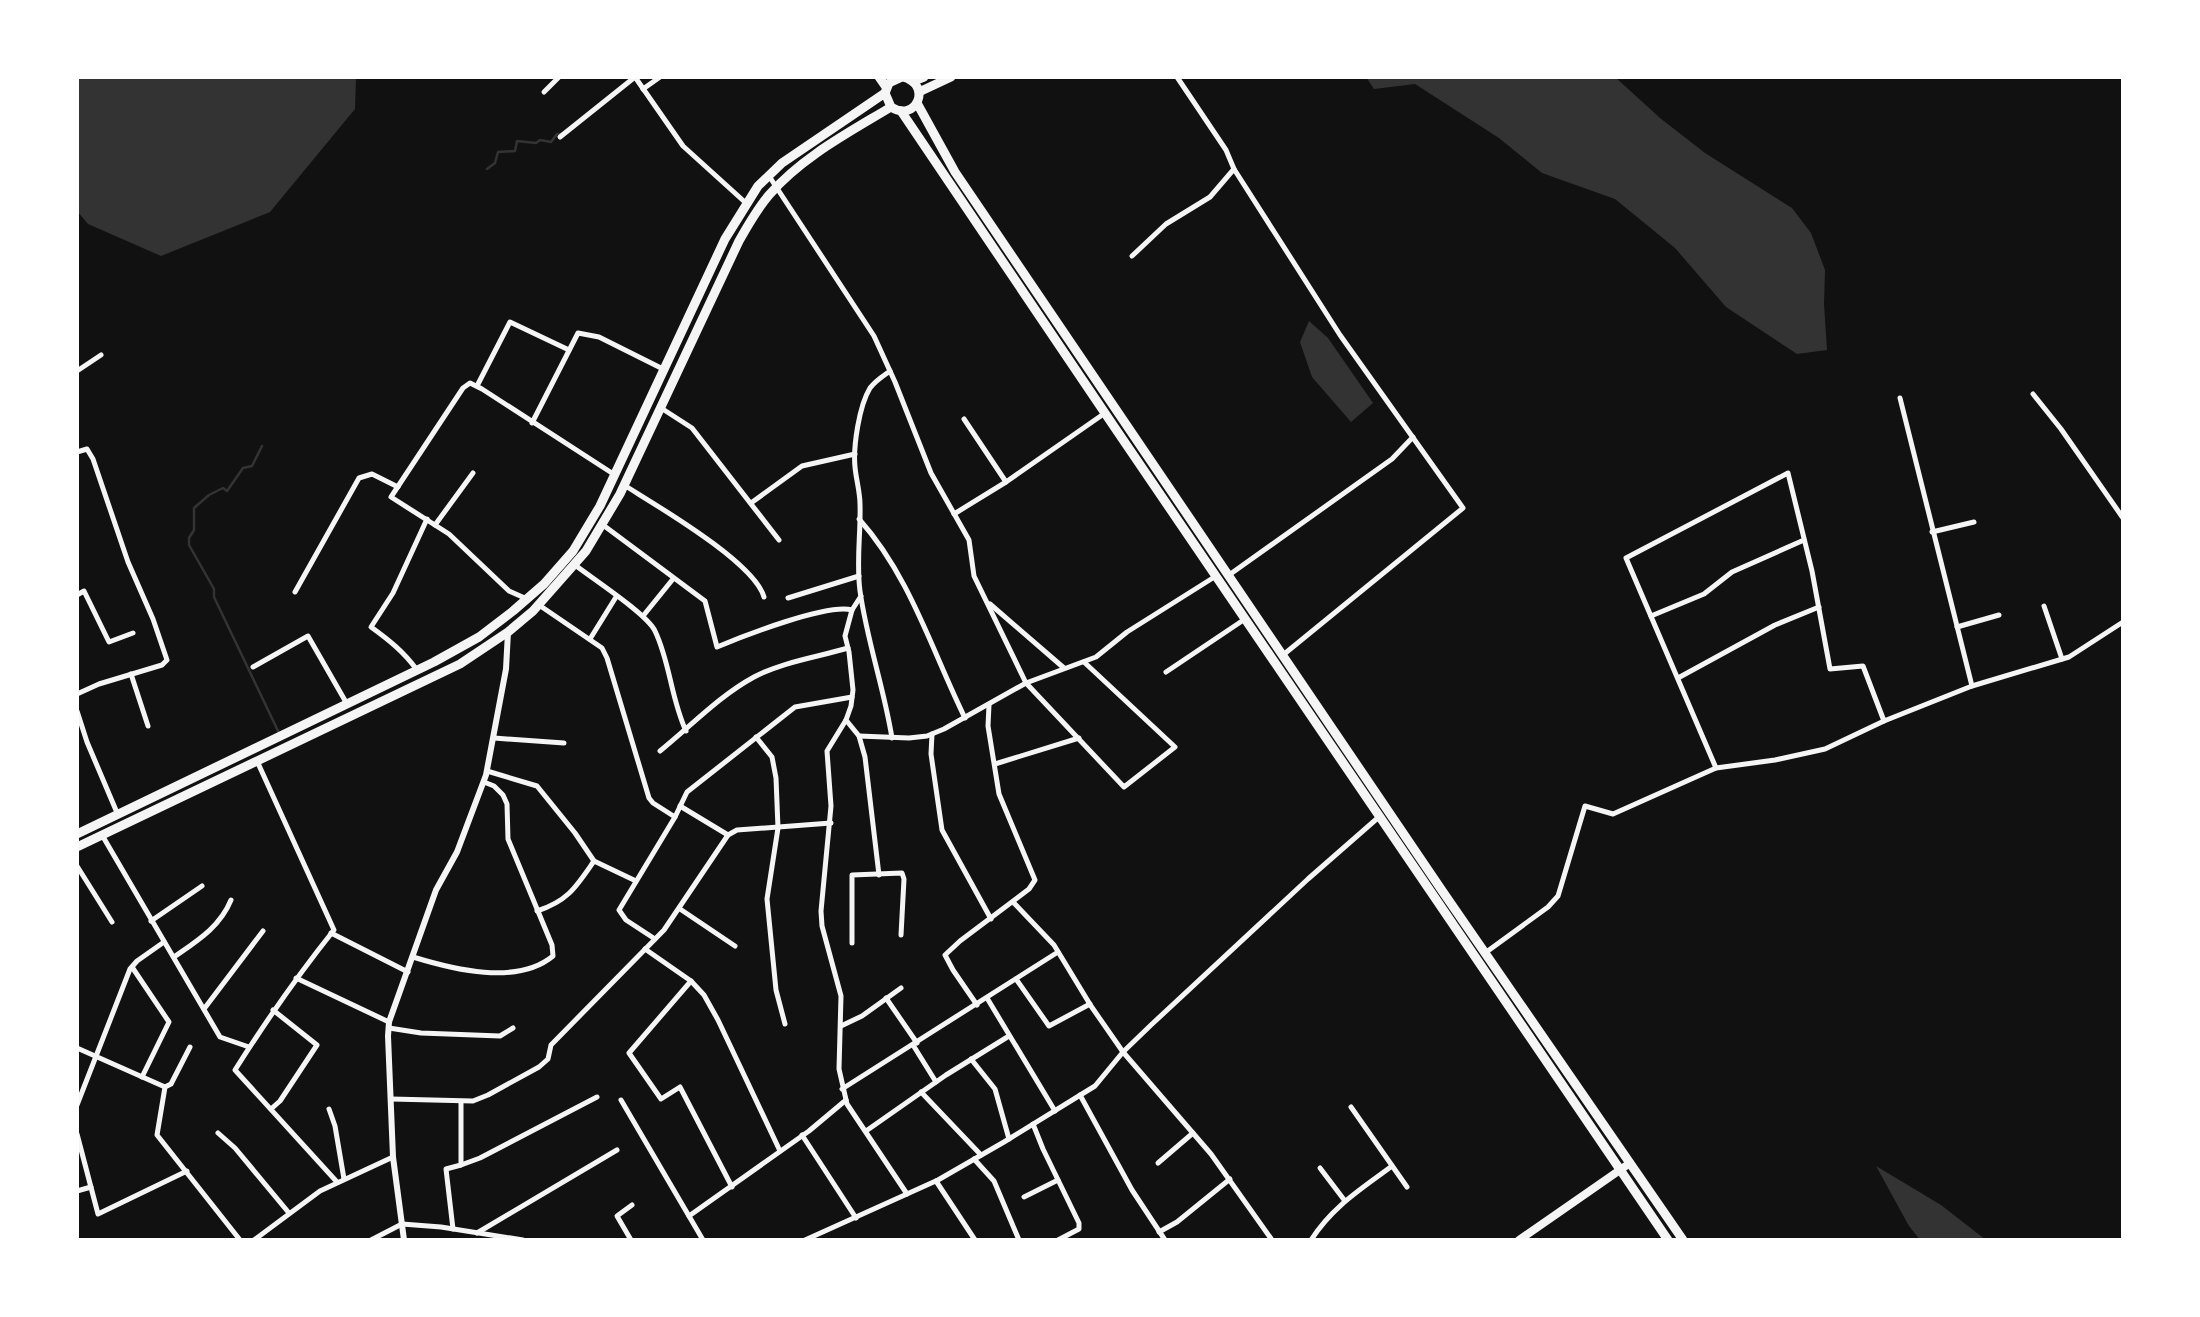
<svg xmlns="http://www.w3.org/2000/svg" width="2200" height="1317" font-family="Karla,sans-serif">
  <rect width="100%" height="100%" fill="#111"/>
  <!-- water -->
  <g fill="#333">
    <polygon points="77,77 356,77 355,109 270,212 161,256 88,224 77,211"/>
    <polygon points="1366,77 1615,77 1660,118 1705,153 1792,208 1811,233 1825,270 1824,304 1827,350 1797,354 1726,307 1675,248 1615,199 1542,173 1499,138 1415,84 1374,89"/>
    <polygon points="1309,321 1328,338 1373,403 1351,422 1312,377 1300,342"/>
    <polygon points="1876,1166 1941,1205 1986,1240 1920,1240 1909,1226"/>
  </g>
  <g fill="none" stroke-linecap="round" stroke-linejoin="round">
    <!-- stream -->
    <g stroke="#333" stroke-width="2.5">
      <polyline points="487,169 495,163 498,152 515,151 517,141 536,143 540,140 551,142 557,134 561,134"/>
      <polyline points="262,446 252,466 243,468 227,491 223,488 209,495 194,508 194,530 189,538 189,545 214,589 214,597 279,733"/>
    </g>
    <!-- minor -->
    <g stroke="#f5f5f5" stroke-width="5">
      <polyline points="635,77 683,146 747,204"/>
      <polyline points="1177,77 1226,150 1234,169"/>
      <polyline points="643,89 660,77"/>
      <polyline points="544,92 559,77"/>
      <polyline points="560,137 635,77"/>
      <polyline points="769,176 874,336 895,382 931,473 969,540 974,576 1026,683 1124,787 1175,747 1084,662"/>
      <polyline points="1132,256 1166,224 1210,197 1234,169 1340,335 1463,508 1283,655"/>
      <polyline points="77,371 101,355"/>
      <path d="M890 371C883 376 875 381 870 388 859 406 853 447 855 467 856 479 860 492 860 504 861 533 856 561 860 591 867 641 884 688 892 738"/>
      <polyline points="477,386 510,322 569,350"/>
      <polyline points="2033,394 2061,429 2123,518"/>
      <polyline points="661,408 692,428 779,540"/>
      <polyline points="964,419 1006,482"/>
      <polyline points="532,423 578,333 599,337 665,370"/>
      <polyline points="77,452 87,449 93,459 128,562 153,619 167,660 162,665 99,684 77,694"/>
      <path d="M624 485C657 506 754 562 764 597"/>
      <polyline points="751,503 802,466 855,454"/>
      <polyline points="954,514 1006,482 1105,413"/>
      <path d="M859 519C910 576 932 651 965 718"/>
      <polyline points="435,525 473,473"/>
      <path d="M603 525 705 601 717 647C743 636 828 603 852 610"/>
      <polyline points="1932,532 1974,522"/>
      <path d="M575 565C593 579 647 614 655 631 670 662 671 699 686 731"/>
      <polyline points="1229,575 1392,459 1413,437"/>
      <polyline points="295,592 359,478 372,474 398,487"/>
      <polyline points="77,595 84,591 109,642 133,633"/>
      <polyline points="861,596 852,610 845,636 849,652 853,690 851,706 846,720 827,751 831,806 821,911 822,926 841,996 839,1069 847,1104 907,1194"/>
      <polyline points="788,598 859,576"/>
      <polyline points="527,599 509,591 449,534 391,497 463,388 470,383 482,389 615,475"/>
      <polyline points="990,604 1064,668"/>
      <polyline points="539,605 602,648 607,658 649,798 653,803 675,817"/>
      <polyline points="2044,606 2062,659"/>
      <polyline points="643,616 673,579"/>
      <polyline points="1651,616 1704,594 1732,572 1804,540"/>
      <polyline points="1957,627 1999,615"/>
      <polyline points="590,639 616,597"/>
      <polyline points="253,667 308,636 347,704"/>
      <path d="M417 670C404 652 389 640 371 627L393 593 427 519"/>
      <polyline points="1166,672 1245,619"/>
      <polyline points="131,674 148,726"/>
      <polyline points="1678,678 1775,625 1819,607"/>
      <polyline points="1972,686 2069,657 2123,622"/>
      <polyline points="77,711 87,742 118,815"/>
      <polyline points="846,720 859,736 865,757 879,875"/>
      <polyline points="932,734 931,754 942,830 991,919"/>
      <polyline points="859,736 909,738 927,736 944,729 1026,683 1096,657 1127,632 1216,576"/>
      <polyline points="756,737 772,757 776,778 778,828 767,899 776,990 785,1024"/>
      <polyline points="494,738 564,743"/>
      <path d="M660 751C691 726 719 696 754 677 782 662 818 657 848 648"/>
      <path d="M257 761 334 930C298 975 266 1021 235 1070L337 1182"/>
      <polyline points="995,764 1079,738"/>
      <polyline points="1716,768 1626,558 1788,473 1812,571 1830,669 1863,666 1884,721 1972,686 1900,398"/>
      <polyline points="487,771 537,786 575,833 594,861 636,881"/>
      <polyline points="680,806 728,835 737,830 831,823"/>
      <polyline points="102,835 220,1037 249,1047"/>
      <polyline points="77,866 112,922"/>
      <polyline points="1013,902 1054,945 1091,1006 1123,1052 1211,1154 1272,1240"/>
      <polyline points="680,909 735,946"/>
      <path d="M537 911C568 901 576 887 594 861"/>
      <polyline points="151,921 202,886"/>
      <polyline points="331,933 408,972"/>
      <polyline points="655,939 626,920 619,910 675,817 687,792 795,707 852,697"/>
      <polyline points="852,943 852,875 902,873 904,879 901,935"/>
      <polyline points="645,949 691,981 704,995 718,1020 780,1151"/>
      <polyline points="1485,953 1548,907 1558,896 1585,806 1613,814 1716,768 1775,760 1825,749 1884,721"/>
      <path d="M174 957C197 941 220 927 231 900"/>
      <path d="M413 957C452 969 517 986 553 956L552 945 508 839 507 804 503 795 494 786 484 782"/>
      <polyline points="132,967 169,1022 142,1077"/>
      <polyline points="296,978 389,1022"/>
      <polyline points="1016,979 1049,1026 1090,1004"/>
      <polyline points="691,981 629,1053 661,1099 680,1087 732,1187"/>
      <polyline points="886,998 917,1043"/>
      <polyline points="987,998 1055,1111"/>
      <polyline points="977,1005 953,970 945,955 960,941 1029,889 1035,880 999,794 988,726 989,705"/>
      <polyline points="204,1009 263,931"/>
      <polyline points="841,1026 862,1016 901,988"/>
      <polyline points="389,1028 421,1033 500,1036 513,1028"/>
      <polyline points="913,1045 936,1082"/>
      <polyline points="190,1047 171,1084 165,1087 157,1135 240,1240"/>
      <polyline points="77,1048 165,1087"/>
      <polyline points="971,1059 995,1089 1009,1139"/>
      <polyline points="842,1089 1058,952"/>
      <polyline points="921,1092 981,1155"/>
      <polyline points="1080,1095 1132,1190 1165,1240"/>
      <polyline points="391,1099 473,1101 488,1095 539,1067 548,1059 551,1045 664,930 728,835"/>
      <polyline points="621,1100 703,1240"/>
      <polyline points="77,1105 130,969 137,961 164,942"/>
      <polyline points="1351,1107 1407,1187"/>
      <polyline points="271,1109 280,1101 317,1045 273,1010"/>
      <polyline points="329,1109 335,1126 344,1179"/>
      <polyline points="1033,1124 1043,1149 1079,1223 1079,1229 1058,1240"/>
      <polyline points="866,1131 946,1075 1009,1036"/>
      <polyline points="218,1133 235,1148 289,1213"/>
      <polyline points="77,1134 98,1214 187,1171"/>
      <polyline points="802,1135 856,1218"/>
      <polyline points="974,1159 994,1181 1019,1240"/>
      <polyline points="1158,1163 1193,1133"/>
      <polyline points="461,1165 480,1158 597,1097"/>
      <polyline points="1320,1168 1345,1201"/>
      <polyline points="936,1181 975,1240"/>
      <polyline points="77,1191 91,1187"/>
      <polyline points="1024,1197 1058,1180"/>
      <polyline points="689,1216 809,1131 846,1100"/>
      <polyline points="453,1229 446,1169 461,1165 461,1102"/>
      <polyline points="1159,1232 1177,1222 1230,1179"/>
      <polyline points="477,1233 617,1150"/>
      <polyline points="254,1240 320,1191 393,1157"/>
      <polyline points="371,1240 402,1224 441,1227 523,1240"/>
      <polyline points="631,1240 617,1216 632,1205"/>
      <polyline points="805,1240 938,1180 1004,1142 1095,1086 1123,1052 1151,1025 1308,879 1380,816"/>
      <path d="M1311 1240C1333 1206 1360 1190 1392 1166"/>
    </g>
    <!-- tertiary -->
    <polyline stroke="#f5f5f5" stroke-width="6" points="404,1240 393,1157 388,1036 389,1022 436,890 457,852 486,775 506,669 508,632"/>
    <!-- primary -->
    <polyline stroke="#f5f5f5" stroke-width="8" points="1519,1240 1630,1163"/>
    <!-- trunk -->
    <g stroke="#f5f5f5" stroke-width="9">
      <polyline points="879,77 886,87"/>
      <path d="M902 77 889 83 885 93 891 107C916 123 933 85 903 77"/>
      <polyline points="914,81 924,77"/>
      <polyline points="919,92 951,77"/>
      <polyline points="917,103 955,172 1443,892 1683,1240"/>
      <polyline points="901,111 1115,428 1668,1240"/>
      <polyline points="77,834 434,662 479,637 513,611 544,584 573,551 600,506 725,239 758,186 782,163 885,93"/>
      <path d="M77 847 460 664 508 632 533 611 586 551 620 494 739 241C748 225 757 209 769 195 802 157 848 133 891 107"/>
    </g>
  </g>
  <!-- border -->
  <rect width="2200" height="1317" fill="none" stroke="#ffffff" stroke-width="158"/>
</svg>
